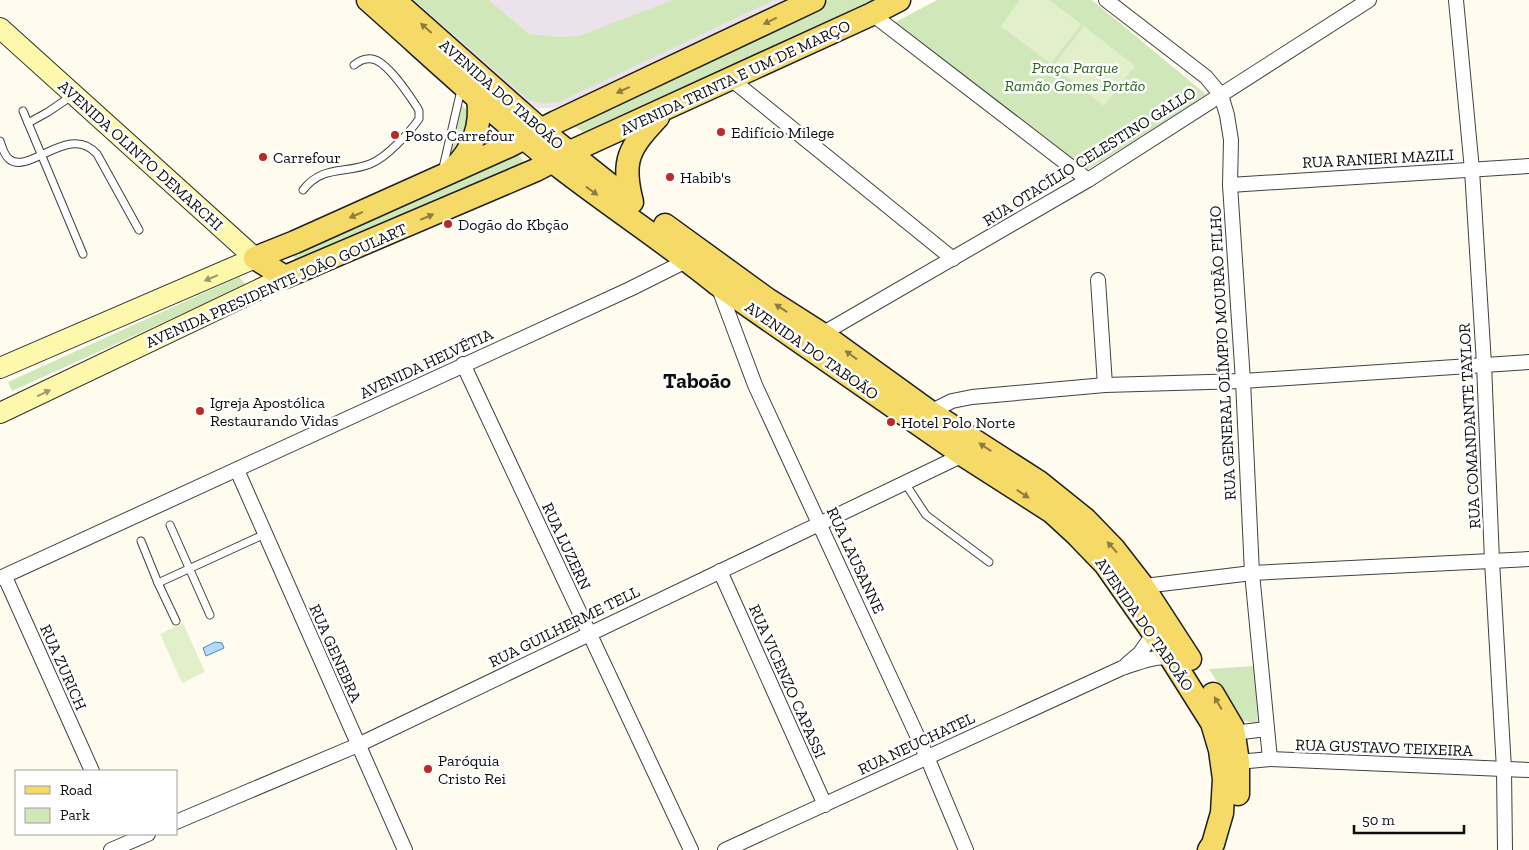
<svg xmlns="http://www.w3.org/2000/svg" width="1529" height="850" font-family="'Zilla Slab',serif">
  <rect width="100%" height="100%" fill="#fffcef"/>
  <!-- industrial -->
  <polygon fill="#ece2ec" points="407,0 784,0 572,101 553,108 538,108 529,105"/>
  <!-- green -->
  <g fill="#d0e8b9">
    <polygon points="414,0 489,0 529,34 559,37 579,36 673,0 774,0 559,102 544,104 529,100"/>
    <polygon points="829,0 875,0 583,132 572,125"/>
    <polygon points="937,0 1092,0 1208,96 1085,171 892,24"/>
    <polygon points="460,104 471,113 459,149 448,155"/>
    <polygon points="516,152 526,164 299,268 293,255"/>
    <polygon points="239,277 246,285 12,391 8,382"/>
    <polygon points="1254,666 1258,724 1241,720 1209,669"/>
  </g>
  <!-- pitch -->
  <g fill="#e1f0cb">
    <polygon points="1020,0 1049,0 1081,24 1051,64 1001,26"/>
    <polygon points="1084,26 1135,66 1104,106 1053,66"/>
    <polygon points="183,623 205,672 182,683 160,634"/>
  </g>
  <!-- water -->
  <polygon fill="#b5daf5" stroke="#3d8bca" points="215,642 222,643 224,648 206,656 203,648"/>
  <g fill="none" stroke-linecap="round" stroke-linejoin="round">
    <!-- lane casing -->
    <g stroke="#414141" stroke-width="9">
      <g id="lane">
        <polyline points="23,111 83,254"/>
        <polyline points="28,123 48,112 73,95"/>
        <path d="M0 141C2 147 4 155 9 159 29 176 69 122 97 154L139 230"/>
        <polyline points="442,172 461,90"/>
        <path d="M303 190C322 165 345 174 370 164 386 158 409 133 419 119V111L417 107C409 95 387 61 372 59 365 58 359 61 354 65"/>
        <polyline points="905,483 926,515 989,562"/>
        <polyline points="170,525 210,615"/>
        <polyline points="141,541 158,583 176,621"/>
        <polyline points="158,583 265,534"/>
      </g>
    </g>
    <!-- street casing -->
    <g stroke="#414141" stroke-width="16">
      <g id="street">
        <polyline points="1106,0 1206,77 1221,95 1227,115 1231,140 1230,185 1243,381 1252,573 1270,759"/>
        <polyline points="1456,0 1472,170 1484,364 1492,561 1504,769 1505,850"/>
        <polyline points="872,14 1088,180"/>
        <polyline points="731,79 953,259"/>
        <polyline points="1230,185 1529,166"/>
        <polyline points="1098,280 1105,385"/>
        <polyline points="718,286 755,385 927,757 966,850"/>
        <polyline points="822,334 1088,180 1369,0"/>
        <polyline points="463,364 691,850"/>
        <polyline points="930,412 952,401 972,397 1105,385 1243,381 1529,362"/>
        <polyline points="237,470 405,850"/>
        <polyline points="720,571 825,805"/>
        <polyline points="5,577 92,771"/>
        <polyline points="0,578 630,289 688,260 691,256"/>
        <polyline points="1136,587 1252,573 1529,559"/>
        <polyline points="1127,664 1140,653 1154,633"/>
        <polyline points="1233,733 1267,729"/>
        <polyline points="1238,762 1270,759 1529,770"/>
        <polyline points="176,822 358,745 963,455"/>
        <polyline points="111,850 148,834"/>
        <path d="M725 850 1122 668C1137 663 1156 655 1171 658"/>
      </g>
    </g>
    <!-- secondary casing -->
    <g stroke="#303030" stroke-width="22">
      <g id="secondary">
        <polyline points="0,28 255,258 0,368"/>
        <polyline points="0,413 285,277"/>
      </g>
    </g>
    <!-- primary casing -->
    <g stroke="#1f1f1f" stroke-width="25">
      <g id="primary">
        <path d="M368 0C429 54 488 110 552 161 605 203 663 240 717 284L963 455 1052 512 1077 535 1105 564 1171 658 1212 723 1220 750 1224 779 1222 813 1213 844 1209 850"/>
        <polyline points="394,0 541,130 629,200"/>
        <path d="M453 169C473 150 482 125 478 98"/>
        <path d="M632 202C621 160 629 148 658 117"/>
        <polyline points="665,225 767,299 822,334 930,412 1039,482 1085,519 1114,549 1142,585 1190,659"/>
        <polyline points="255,258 285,277 536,170 570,152 872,14 899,0"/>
        <polyline points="255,258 295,242 509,146 556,122 814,0"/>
        <polyline points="1213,694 1233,728 1238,762 1238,794"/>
      </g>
    </g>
    <!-- lane -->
    <use href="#lane" stroke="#fff" stroke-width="7"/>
    <!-- street -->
    <use href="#street" stroke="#fff" stroke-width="14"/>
    <!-- secondary -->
    <use href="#secondary" stroke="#fdf8ac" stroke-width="20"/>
    <!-- primary -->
    <use href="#primary" stroke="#f5da68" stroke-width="22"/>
  </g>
  <!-- one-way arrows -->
  <defs><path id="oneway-solid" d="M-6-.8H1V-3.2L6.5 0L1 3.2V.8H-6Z" transform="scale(1.25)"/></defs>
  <g fill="#8d7e40">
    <use href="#oneway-solid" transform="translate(770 21) rotate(154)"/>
    <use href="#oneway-solid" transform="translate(426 28) rotate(-139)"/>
    <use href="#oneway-solid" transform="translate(623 90) rotate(155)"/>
    <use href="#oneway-solid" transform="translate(592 191) rotate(36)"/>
    <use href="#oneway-solid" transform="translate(356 215) rotate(156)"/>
    <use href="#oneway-solid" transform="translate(427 217) rotate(-23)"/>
    <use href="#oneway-solid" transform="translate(781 308) rotate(-147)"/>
    <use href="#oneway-solid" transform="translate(851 355) rotate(-144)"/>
    <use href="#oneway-solid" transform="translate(985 447) rotate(-147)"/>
    <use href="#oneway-solid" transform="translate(1023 494) rotate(33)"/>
    <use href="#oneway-solid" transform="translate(1112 547) rotate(-132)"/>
    <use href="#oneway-solid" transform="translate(1218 703) rotate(-120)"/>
  </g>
  <g fill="#9d9a6d">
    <use href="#oneway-solid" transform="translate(211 278) rotate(157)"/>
    <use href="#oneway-solid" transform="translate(44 393) rotate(-26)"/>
  </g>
  <!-- markers -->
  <g fill="#bb2928" stroke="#fff" stroke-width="2">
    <circle cx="721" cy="132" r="5"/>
    <circle cx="395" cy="135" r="5"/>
    <circle cx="263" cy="157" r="5"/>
    <circle cx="670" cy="177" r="5"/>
    <circle cx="448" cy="224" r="5"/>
    <circle cx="200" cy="411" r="5"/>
    <circle cx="891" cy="422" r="5"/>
    <circle cx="428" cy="769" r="5"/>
  </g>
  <g text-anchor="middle" stroke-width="5" stroke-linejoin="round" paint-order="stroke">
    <!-- park labels -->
    <g font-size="16" font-style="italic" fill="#2a651f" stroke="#fff">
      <text x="1075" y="73">Praça Parque<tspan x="1075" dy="18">Ramão Gomes Portão</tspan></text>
    </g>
    <!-- street labels -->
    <g font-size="16" fill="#0e0e0e" stroke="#fff">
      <text transform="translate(735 77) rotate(-25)" y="6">AVENIDA TRINTA E UM DE MARÇO</text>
      <text transform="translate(502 94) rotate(41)" y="6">AVENIDA DO TABOÃO</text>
      <text transform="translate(141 155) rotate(42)" y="6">AVENIDA OLINTO DEMARCHI</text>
      <text transform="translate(1089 156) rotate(-32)" y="6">RUA OTACÍLIO CELESTINO GALLO</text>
      <text transform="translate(1378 158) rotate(-3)" y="6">RUA RANIERI MAZILI</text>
      <text transform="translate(276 285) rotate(-24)" y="6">AVENIDA PRESIDENTE JOÃO GOULART</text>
      <text transform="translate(812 350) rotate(35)" y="6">AVENIDA DO TABOÃO</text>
      <text transform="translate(1222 353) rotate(-93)" y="6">RUA GENERAL OLÍMPIO MOURÃO FILHO</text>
      <text transform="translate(426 363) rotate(-25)" y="6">AVENIDA HELVÉTIA</text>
      <text transform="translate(1469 426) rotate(-93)" y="6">RUA COMANDANTE TAYLOR</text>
      <text transform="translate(567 546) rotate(65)" y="6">RUA LUZERN</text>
      <text transform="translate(856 560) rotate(65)" y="6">RUA LAUSANNE</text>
      <text transform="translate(1145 624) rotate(55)" y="6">AVENIDA DO TABOÃO</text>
      <text transform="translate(564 626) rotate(-26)" y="6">RUA GUILHERME TELL</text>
      <text transform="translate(336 653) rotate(66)" y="6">RUA GENEBRA</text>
      <text transform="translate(64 667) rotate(66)" y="6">RUA ZURICH</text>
      <text transform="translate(788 681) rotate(66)" y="6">RUA VICENZO CAPASSI</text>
      <text transform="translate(916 743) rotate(-25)" y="6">RUA NEUCHATEL</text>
      <text transform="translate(1384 747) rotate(2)" y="6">RUA GUSTAVO TEIXEIRA</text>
    </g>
    <!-- poi labels -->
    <g font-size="16" fill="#0e0e0e" stroke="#fff" text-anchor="start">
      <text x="731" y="138">Edifício Milege</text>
      <text x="405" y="141">Posto Carrefour</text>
      <text x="273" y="163">Carrefour</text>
      <text x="680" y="183">Habib's</text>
      <text x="458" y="230">Dogão do Kbção</text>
      <text x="210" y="408">Igreja Apostólica<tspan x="210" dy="18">Restaurando Vidas</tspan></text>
      <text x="901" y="428">Hotel Polo Norte</text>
      <text x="438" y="766">Paróquia<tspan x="438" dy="18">Cristo Rei</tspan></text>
    </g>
    <!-- district labels -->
    <g font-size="21" font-weight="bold" fill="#0e0e0e" stroke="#fff">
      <text x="697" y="388">Taboão</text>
    </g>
  </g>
  <!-- legend -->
  <rect x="15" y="770" width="162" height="65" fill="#ffffff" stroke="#9f9f9f"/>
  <rect x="25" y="786" width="25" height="8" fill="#f5da68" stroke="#9f9f9f"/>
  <text x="60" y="795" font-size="15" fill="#0e0e0e">Road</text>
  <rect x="25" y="808" width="25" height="15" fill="#d0e8b9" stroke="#9f9f9f"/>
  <text x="60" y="820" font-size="15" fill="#0e0e0e">Park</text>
  <!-- scale -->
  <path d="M1354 825v8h110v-8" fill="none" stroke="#0e0e0e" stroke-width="2.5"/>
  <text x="1362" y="825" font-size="15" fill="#0e0e0e" stroke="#ffffff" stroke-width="4" paint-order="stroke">50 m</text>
</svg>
